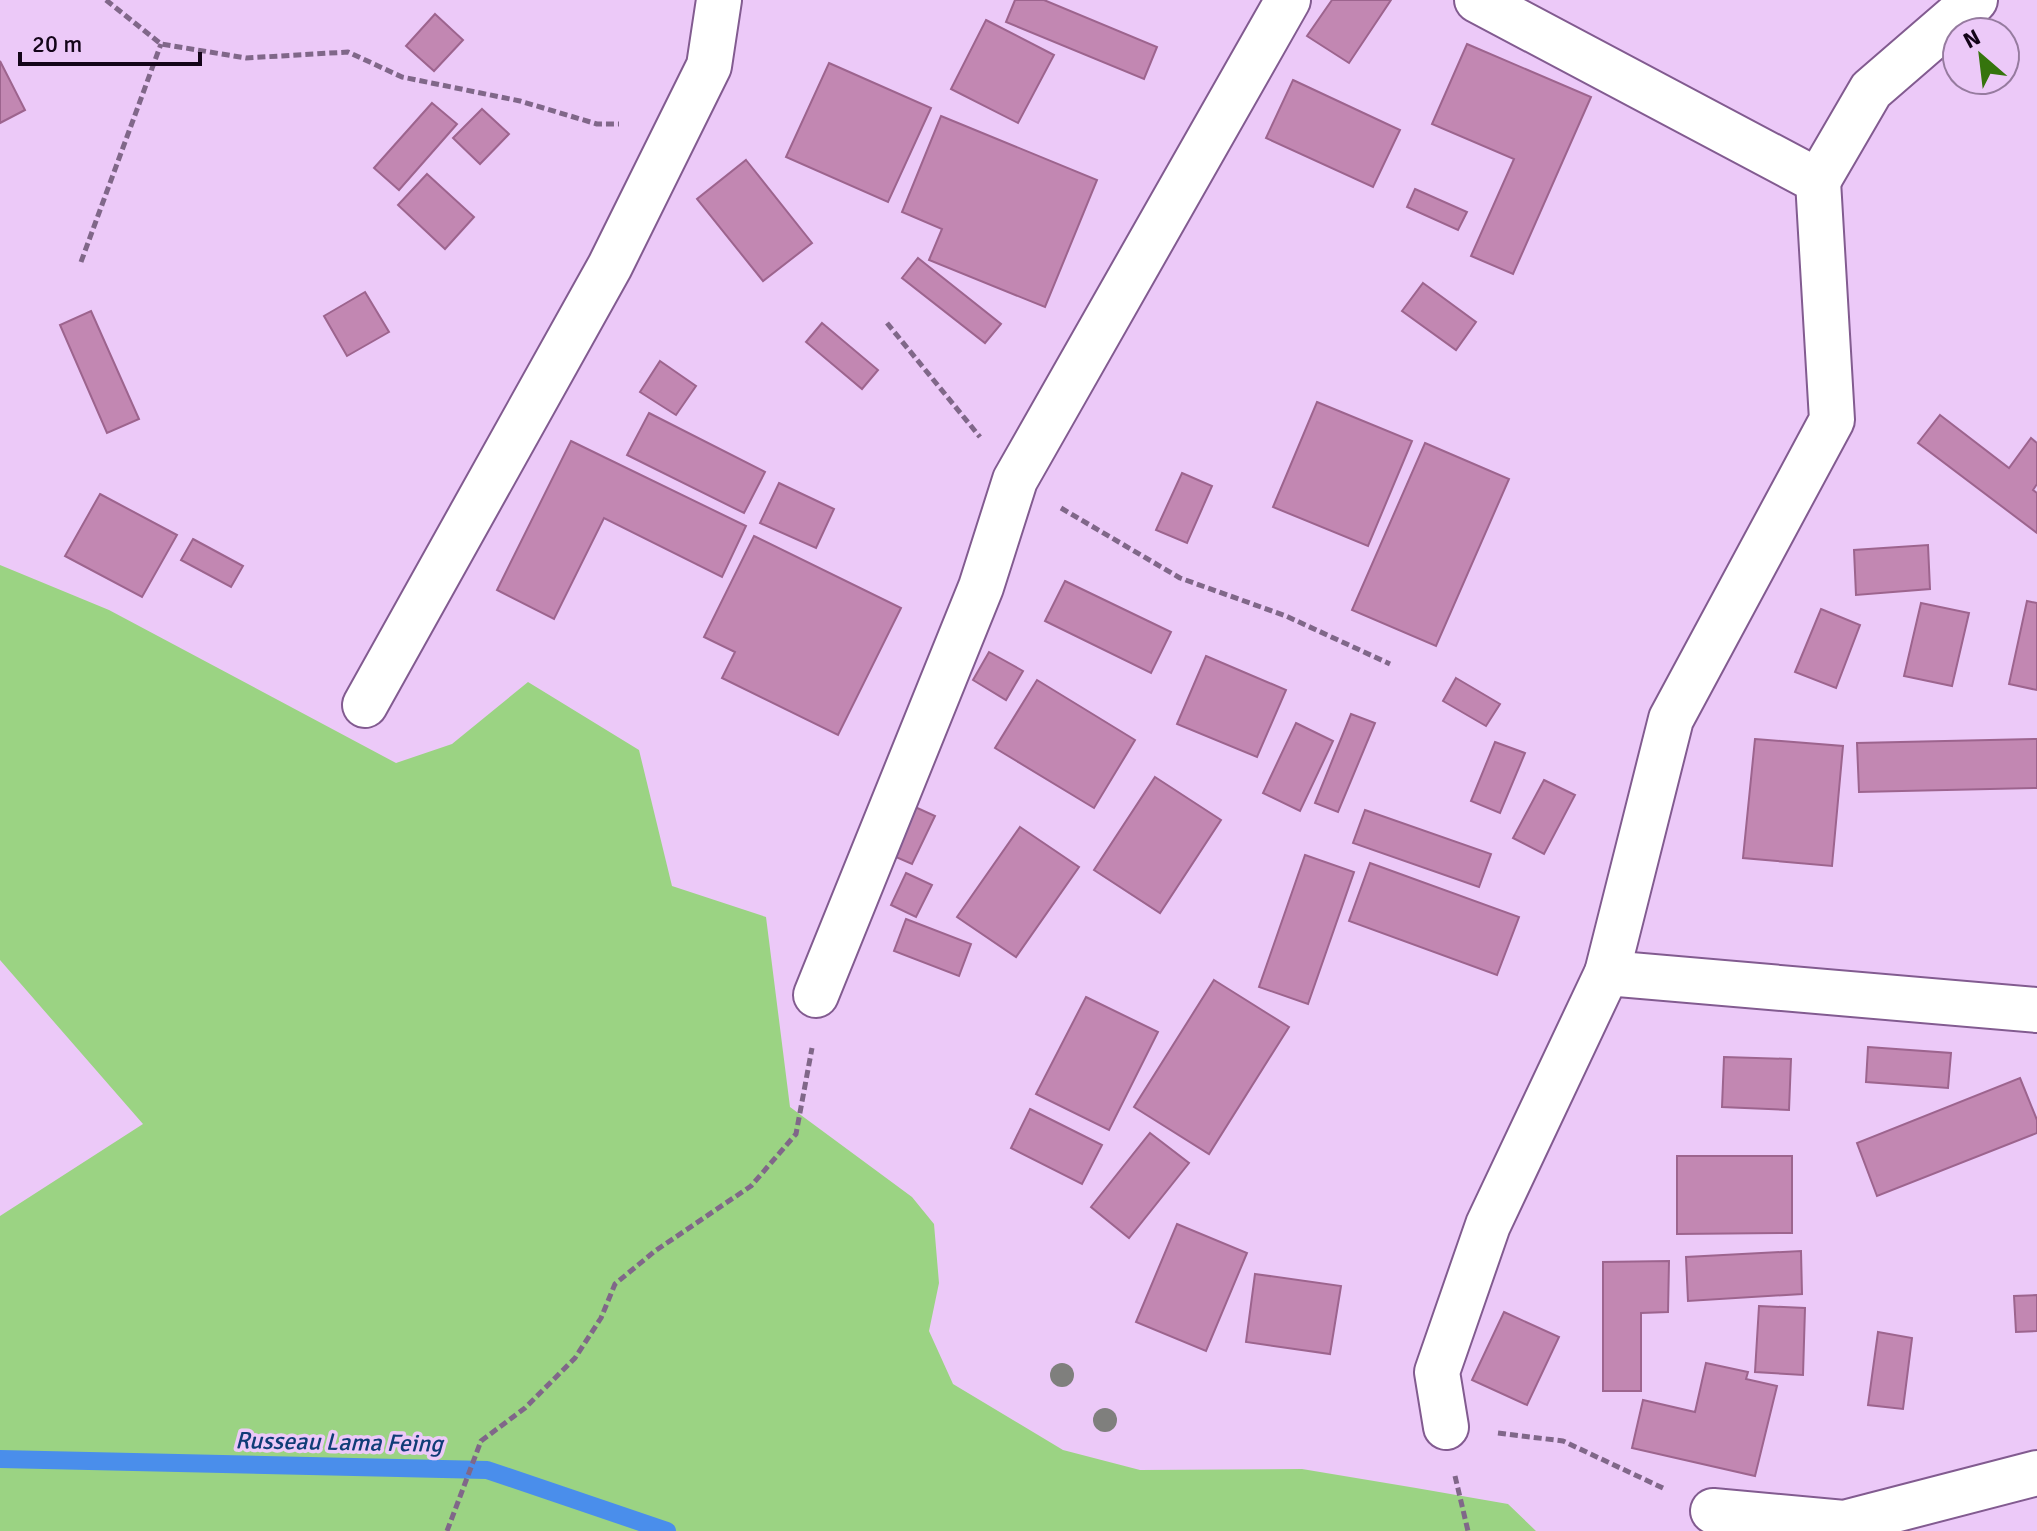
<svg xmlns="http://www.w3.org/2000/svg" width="2037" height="1531" font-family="Signika,sans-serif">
  <rect width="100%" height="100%" fill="#ecc9f8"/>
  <!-- green -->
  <polygon fill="#9bd383" points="0,565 109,610 396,763 452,744 528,682 639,750 672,886 766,917 790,1107 912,1197 934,1224 939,1283 929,1331 953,1384 1063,1450 1140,1470 1302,1469 1416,1488 1508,1504 1536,1531 0,1531 0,1216 143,1124 0,960"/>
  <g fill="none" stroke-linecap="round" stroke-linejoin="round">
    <!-- stream -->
    <polyline stroke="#4a8eeb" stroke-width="18" points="0,1459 487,1470 667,1531"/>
  </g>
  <!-- building -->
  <g fill="#c287b2" stroke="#9d648e" stroke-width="2">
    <polygon points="1015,0 1044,0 1157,47 1144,79 1006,22"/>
    <polygon points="1332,0 1391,0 1349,63 1307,36"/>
    <polygon points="435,14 463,40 434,71 406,46"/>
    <polygon points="986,20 1054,55 1018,123 951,89"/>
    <polygon points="1467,44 1591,97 1513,274 1471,256 1514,159 1432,124"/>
    <polygon points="0,61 25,110 0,123"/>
    <polygon points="829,63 931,108 888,202 786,157"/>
    <polygon points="1293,80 1400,130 1373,187 1266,138"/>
    <polygon points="432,103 457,124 399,190 374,168"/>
    <polygon points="482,109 509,134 480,164 453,138"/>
    <polygon points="941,116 1097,180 1045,307 929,260 942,229 902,212"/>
    <polygon points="746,160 812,243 763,281 697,199"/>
    <polygon points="427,174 474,217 445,249 398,205"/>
    <polygon points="1415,189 1467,212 1458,230 1407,207"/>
    <polygon points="918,258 1001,324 985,343 902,278"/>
    <polygon points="1423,283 1476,322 1456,350 1402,311"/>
    <polygon points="365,292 389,332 347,356 324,316"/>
    <polygon points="91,311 139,419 107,433 60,325"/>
    <polygon points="822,323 878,370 862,389 806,342"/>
    <polygon points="660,361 696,386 676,415 640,392"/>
    <polygon points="1317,402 1412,441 1368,546 1273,507"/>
    <polygon points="649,413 765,472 744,513 627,455"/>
    <polygon points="1940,415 2009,468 2031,438 2037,443 2037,484 2033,490 2037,493 2037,533 1918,443"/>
    <polygon points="571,441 746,526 722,577 604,518 554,619 497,590"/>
    <polygon points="1425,443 1509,479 1436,646 1352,610"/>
    <polygon points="1182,473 1212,486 1187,543 1156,530"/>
    <polygon points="779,483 834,509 816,548 760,523"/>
    <polygon points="100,494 177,535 142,597 65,556"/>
    <polygon points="754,536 901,608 838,735 722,678 735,652 704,637"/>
    <polygon points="193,539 243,566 231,587 181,560"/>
    <polygon points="1928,545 1930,589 1856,595 1854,550"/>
    <polygon points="1065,581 1171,632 1151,673 1045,621"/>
    <polygon points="2027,601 2037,603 2037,690 2009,684"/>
    <polygon points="1921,603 1969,613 1952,686 1904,676"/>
    <polygon points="1821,609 1860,625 1836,688 1795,672"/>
    <polygon points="989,652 1023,671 1006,700 973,680"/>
    <polygon points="1206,656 1286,690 1257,757 1177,724"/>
    <polygon points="1456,678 1500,704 1486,726 1443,701"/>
    <polygon points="1037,680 1135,740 1094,808 995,748"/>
    <polygon points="1351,714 1375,723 1338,812 1315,803"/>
    <polygon points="1296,723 1333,741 1300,811 1263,793"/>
    <polygon points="1755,739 1843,746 1832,866 1743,858"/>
    <polygon points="2037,739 2037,788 1859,792 1857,743"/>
    <polygon points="1495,742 1525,753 1500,813 1471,801"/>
    <polygon points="1155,777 1221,820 1160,913 1094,870"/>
    <polygon points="1544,780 1575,795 1544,854 1513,838"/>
    <polygon points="904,802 935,816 912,864 882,851"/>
    <polygon points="1365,810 1491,854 1479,887 1353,843"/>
    <polygon points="1020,827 1079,867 1016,957 957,917"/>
    <polygon points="1305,855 1354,872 1308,1004 1259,987"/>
    <polygon points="1370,863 1519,917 1497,975 1349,921"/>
    <polygon points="906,873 932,885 916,917 891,905"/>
    <polygon points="906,919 971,944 959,976 894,951"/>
    <polygon points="1214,980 1289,1027 1209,1154 1134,1107"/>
    <polygon points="1086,997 1158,1032 1109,1130 1036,1094"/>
    <polygon points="1868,1047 1951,1053 1948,1088 1866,1082"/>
    <polygon points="1724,1057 1791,1059 1789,1110 1722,1107"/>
    <polygon points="2020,1078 2037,1120 2037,1133 1877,1196 1857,1143"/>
    <polygon points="1030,1109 1102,1145 1082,1184 1011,1148"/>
    <polygon points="1150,1133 1189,1163 1129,1238 1091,1207"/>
    <polygon points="1677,1156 1792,1156 1792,1233 1677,1234"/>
    <polygon points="1177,1224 1247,1253 1206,1351 1136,1322"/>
    <polygon points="1801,1251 1802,1294 1688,1301 1686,1257"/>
    <polygon points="1669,1261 1668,1312 1641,1313 1641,1391 1603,1391 1603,1262"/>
    <polygon points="1255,1274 1341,1286 1330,1354 1246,1342"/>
    <polygon points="2037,1295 2037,1331 2016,1332 2014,1296"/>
    <polygon points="1759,1306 1805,1308 1803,1375 1755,1372"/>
    <polygon points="1504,1312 1559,1337 1527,1405 1472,1380"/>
    <polygon points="1878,1332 1912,1338 1903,1409 1868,1405"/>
    <polygon points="1706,1363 1748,1372 1746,1379 1777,1386 1755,1476 1632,1448 1643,1400 1695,1412"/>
  </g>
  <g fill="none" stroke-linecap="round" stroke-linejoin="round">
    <!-- minor casing -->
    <g stroke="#825b90" stroke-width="48">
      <g id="minor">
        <polyline points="1477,0 1818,181 1832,420 1671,719 1607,973 2037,1010"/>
        <polyline points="1818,181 1871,90 1975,0"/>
        <polyline points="365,705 610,266 709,66 719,0"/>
        <polyline points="816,995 981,587 1015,480 1288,0"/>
        <polyline points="1446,1427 1437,1372 1488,1225 1607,973"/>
        <polyline points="1713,1511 1844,1523 2037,1473"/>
      </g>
    </g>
    <!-- path -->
    <g stroke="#806789" stroke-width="5" stroke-dasharray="8 4" stroke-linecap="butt">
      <polyline points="106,0 161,44 246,58 348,52 402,77 520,101 597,124 619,124"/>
      <polyline points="81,262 161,44"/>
      <polyline points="887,323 980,437"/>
      <polyline points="1061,508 1180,578 1286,616 1390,664"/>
      <polyline points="1498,1433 1563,1441 1665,1489"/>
      <polyline points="1455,1476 1468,1531"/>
      <polyline points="447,1531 481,1441 525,1408 575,1358 601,1318 615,1284 655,1251 751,1186 796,1134 812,1048"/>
    </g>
    <!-- minor -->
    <use href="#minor" stroke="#fff" stroke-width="44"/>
  </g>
  <!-- trees -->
  <g fill="#7f7f7d">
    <circle cx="1062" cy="1375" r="12"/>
    <circle cx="1105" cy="1420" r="12"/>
  </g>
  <g text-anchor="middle" stroke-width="7" stroke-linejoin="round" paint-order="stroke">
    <!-- water labels -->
    <g font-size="24" font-style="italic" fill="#0f3c77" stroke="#ecc9f8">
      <text transform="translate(339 1442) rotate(1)" y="8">Russeau Lama Feing</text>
    </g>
  </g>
  <!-- north arrow -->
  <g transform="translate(1981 56) rotate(332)"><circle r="38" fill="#ecc9f8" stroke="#967b9f" stroke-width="2"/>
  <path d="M0-6L14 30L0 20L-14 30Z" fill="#35740d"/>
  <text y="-12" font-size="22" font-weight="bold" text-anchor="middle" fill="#140519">N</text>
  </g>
  <!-- scale -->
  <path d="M20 52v12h180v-12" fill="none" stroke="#140519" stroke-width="4"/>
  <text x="32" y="52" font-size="24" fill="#140519" stroke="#ecc9f8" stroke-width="6" paint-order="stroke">20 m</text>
</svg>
